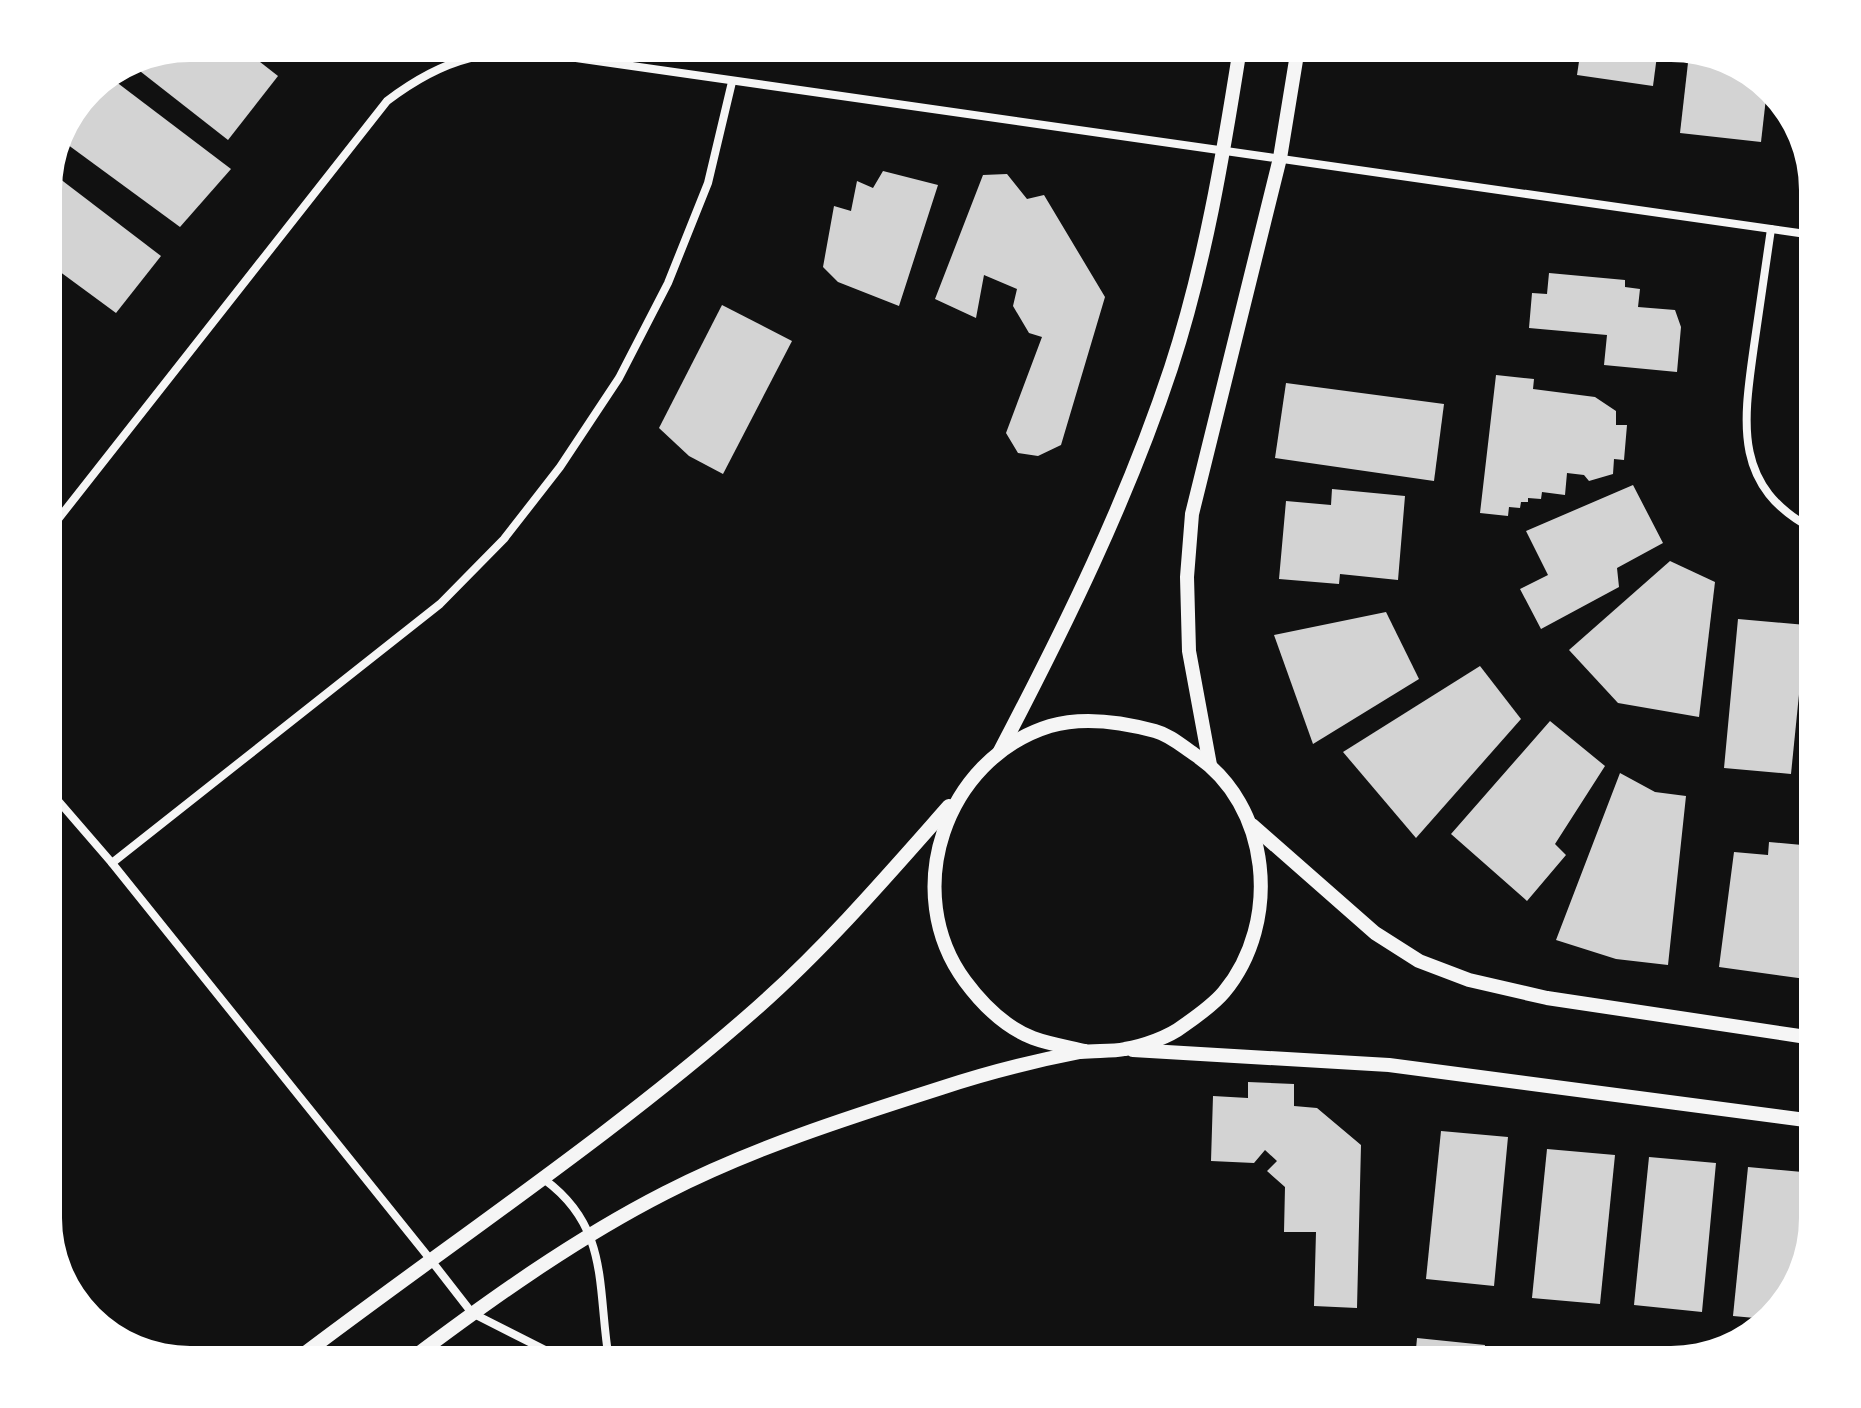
<svg xmlns="http://www.w3.org/2000/svg" width="1861" height="1408" font-family="Jost,sans-serif">
  <rect width="100%" height="100%" fill="#111"/>
  <!-- building -->
  <g fill="#d3d3d3">
    <polygon points="190,48 242,48 278,76 228,140 136,68"/>
    <polygon points="1581,48 1658,48 1653,86 1577,75"/>
    <polygon points="1689,54 1758,78 1767,89 1761,142 1680,133"/>
    <polygon points="111,78 231,169 180,227 60,139 63,127 96,84"/>
    <polygon points="883,171 938,185 899,306 838,282 823,267 834,206 851,211 857,181 873,188"/>
    <polygon points="51,172 161,256 116,313 48,263"/>
    <polygon points="1007,174 1027,199 1044,195 1105,297 1061,445 1038,456 1018,453 1006,433 1042,337 1029,333 1013,306 1017,289 984,275 976,318 935,299 983,175"/>
    <polygon points="1549,273 1625,280 1625,287 1640,289 1638,307 1675,310 1681,327 1677,372 1604,365 1607,335 1529,328 1532,293 1547,294"/>
    <polygon points="722,305 792,341 723,474 689,456 659,428"/>
    <polygon points="1496,375 1534,379 1533,389 1595,397 1616,411 1616,425 1627,425 1624,460 1614,459 1613,474 1589,481 1584,475 1567,473 1565,495 1542,492 1541,499 1528,498 1528,502 1521,502 1520,508 1509,507 1508,516 1480,513"/>
    <polygon points="1286,383 1444,404 1434,481 1275,458"/>
    <polygon points="1633,485 1663,543 1617,568 1619,587 1541,629 1520,589 1548,575 1526,531"/>
    <polygon points="1332,489 1405,496 1398,580 1340,574 1339,584 1279,579 1286,501 1331,505"/>
    <polygon points="1670,561 1715,582 1699,717 1618,703 1569,650"/>
    <polygon points="1386,612 1419,679 1313,744 1274,635"/>
    <polygon points="1738,619 1806,625 1791,774 1724,768"/>
    <polygon points="1480,666 1521,719 1416,838 1343,752"/>
    <polygon points="1550,721 1605,766 1555,844 1566,855 1527,901 1451,834"/>
    <polygon points="1620,773 1655,792 1686,796 1668,965 1616,959 1556,940"/>
    <polygon points="1769,842 1813,846 1813,980 1719,967 1734,852 1768,855"/>
    <polygon points="1248,1082 1294,1084 1294,1106 1317,1108 1361,1145 1357,1308 1314,1306 1316,1232 1284,1232 1285,1187 1267,1171 1277,1161 1265,1150 1254,1163 1211,1161 1213,1096 1248,1098"/>
    <polygon points="1441,1131 1508,1137 1494,1286 1426,1279"/>
    <polygon points="1547,1149 1615,1155 1600,1304 1532,1298"/>
    <polygon points="1649,1157 1716,1163 1702,1312 1634,1305"/>
    <polygon points="1748,1167 1813,1173 1810,1227 1783,1305 1766,1319 1733,1316"/>
    <polygon points="1417,1338 1485,1345 1483,1360 1415,1360"/>
    <polygon points="1519,1349 1587,1356 1586,1360 1518,1360"/>
  </g>
  <g fill="none" stroke-linecap="round" stroke-linejoin="round">
    <!-- minor -->
    <g stroke="#f5f5f5" stroke-width="8">
      <path d="M1771 229C1765 268 1760 307 1754 346 1743 424 1733 487 1813 529"/>
      <path d="M48 532 387 101C445 57 490 46 562 56L1813 235"/>
      <polyline points="48,789 112,863 430,1259 472,1313 565,1360"/>
      <polyline points="112,863 440,604 504,539 560,467 619,378 668,283 708,183 732,82"/>
      <path d="M545 1180C610 1228 597 1288 609 1360"/>
    </g>
    <!-- tertiary -->
    <g stroke="#f5f5f5" stroke-width="14">
      <path d="M1000 751C1065 627 1127 501 1171 368 1205 264 1223 156 1240 48"/>
      <polyline points="1210,765 1189,651 1187,577 1192,514 1280,158 1298,48"/>
      <polyline points="1252,825 1375,933 1419,961 1469,980 1547,998 1813,1038"/>
      <polyline points="1133,1050 1389,1065 1813,1121"/>
      <path d="M296 1360C450 1243 612 1136 757 1008 826 947 888 875 949 806"/>
      <path d="M410 1360C491 1299 575 1239 665 1193 753 1148 847 1118 941 1088 986 1073 1034 1061 1080 1052 1095 1050 1111 1052 1125 1049 1143 1046 1169 1037 1183 1026 1196 1017 1214 1004 1224 992 1282 922 1271 804 1194 754 1182 746 1170 735 1155 731 1122 722 1084 716 1050 726 944 759 900 893 965 981 982 1004 1005 1027 1033 1038 1049 1044 1068 1047 1085 1051"/>
    </g>
  </g>
  <!-- crop -->
  <path d="M0 0H1861V1408H0ZM190 62H1671A128 128 0 0 1 1799 190V1218A128 128 0 0 1 1671 1346H190A128 128 0 0 1 62 1218V190A128 128 0 0 1 190 62Z" fill="#fff" fill-rule="evenodd"/>
</svg>
